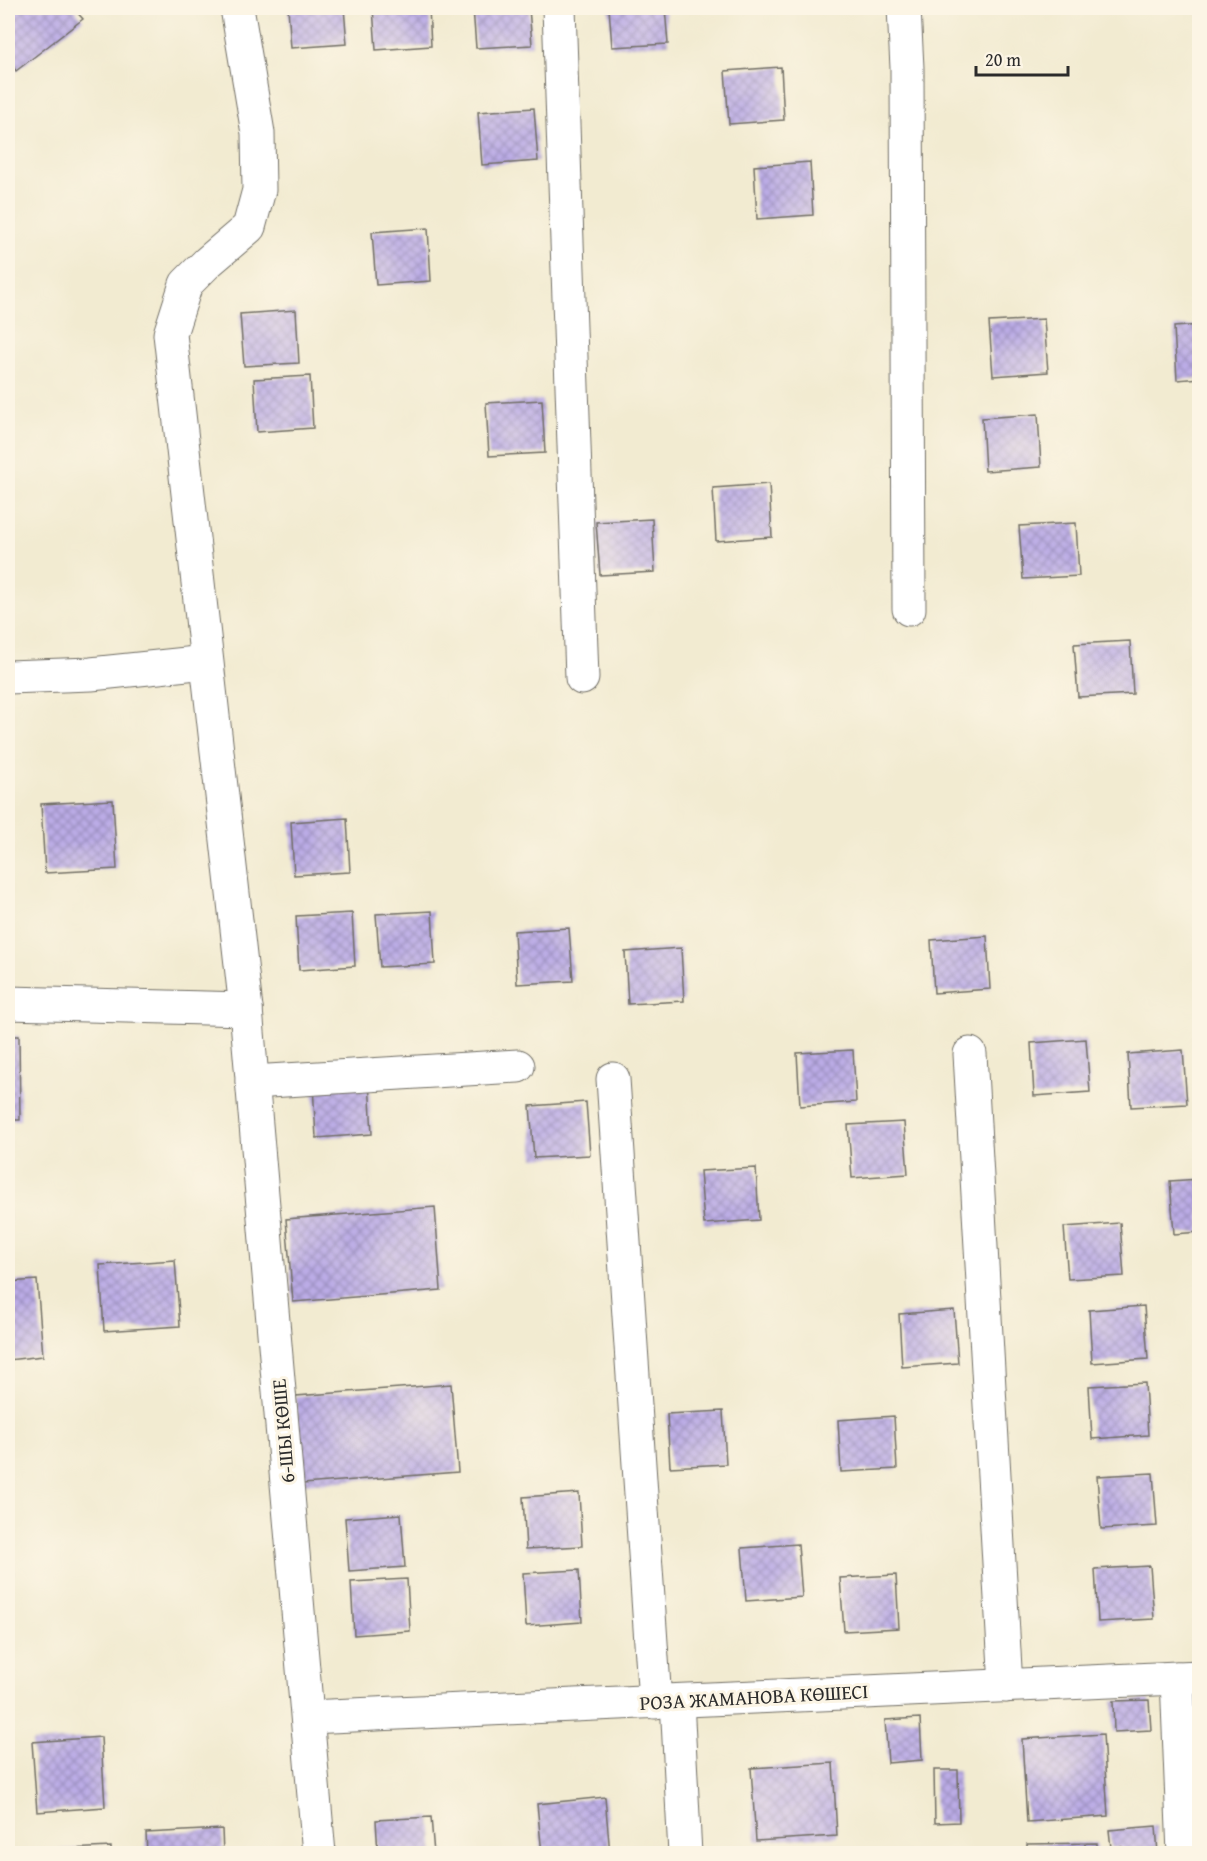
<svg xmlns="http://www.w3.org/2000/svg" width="1207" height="1861" font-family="'Gentium Book Plus',serif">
  <defs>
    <pattern id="building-cross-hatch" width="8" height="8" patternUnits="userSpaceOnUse" patternTransform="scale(1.5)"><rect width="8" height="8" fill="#bbace6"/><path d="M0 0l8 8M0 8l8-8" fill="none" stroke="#988cbb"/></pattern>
  </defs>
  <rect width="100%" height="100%" fill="#fcf5e5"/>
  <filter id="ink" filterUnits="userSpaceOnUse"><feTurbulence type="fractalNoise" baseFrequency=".0167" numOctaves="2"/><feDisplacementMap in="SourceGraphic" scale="12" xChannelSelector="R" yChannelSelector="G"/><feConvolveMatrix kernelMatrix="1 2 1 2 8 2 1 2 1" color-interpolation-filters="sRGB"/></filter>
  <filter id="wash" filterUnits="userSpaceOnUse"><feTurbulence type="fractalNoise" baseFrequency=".008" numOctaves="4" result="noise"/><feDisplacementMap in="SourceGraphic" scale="24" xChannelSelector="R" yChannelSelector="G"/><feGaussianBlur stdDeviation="1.35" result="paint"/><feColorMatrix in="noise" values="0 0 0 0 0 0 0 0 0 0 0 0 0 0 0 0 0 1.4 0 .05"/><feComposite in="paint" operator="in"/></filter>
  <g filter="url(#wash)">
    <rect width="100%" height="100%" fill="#f2ebd1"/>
    <g id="blocks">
      <!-- building -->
      <g fill="url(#building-cross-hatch)">
        <polygon points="8,8 73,8 83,19 16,71 8,60"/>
        <polygon points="288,8 344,8 347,44 291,48"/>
        <polygon points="373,8 429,8 431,46 376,50"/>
        <polygon points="473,8 529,8 532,45 476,48"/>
        <polygon points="609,8 665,8 668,44 612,47"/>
        <polygon points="781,67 784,120 729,124 725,71"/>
        <polygon points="534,108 538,161 482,165 478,112"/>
        <polygon points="810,162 813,215 757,219 754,166"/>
        <polygon points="428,228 431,281 376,285 372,232"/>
        <polygon points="296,310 299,363 244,366 240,314"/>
        <polygon points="1044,319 1048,372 993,376 989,322"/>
        <polygon points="1200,325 1200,378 1177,380 1174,327"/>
        <polygon points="310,376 313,428 257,432 254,379"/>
        <polygon points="542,400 545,453 489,456 486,403"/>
        <polygon points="1038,414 1041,467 985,471 982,418"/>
        <polygon points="769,484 772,537 716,541 713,488"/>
        <polygon points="652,519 655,572 600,575 596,522"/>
        <polygon points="1076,523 1079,576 1023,579 1019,526"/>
        <polygon points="1130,641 1133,694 1078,697 1074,644"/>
        <polygon points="113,800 117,869 45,873 41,804"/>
        <polygon points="347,818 350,872 294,875 291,822"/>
        <polygon points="432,911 435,964 380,967 376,914"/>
        <polygon points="352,913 355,966 299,970 296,916"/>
        <polygon points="569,928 573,981 517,984 514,931"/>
        <polygon points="987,936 990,989 934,993 931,940"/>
        <polygon points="681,948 684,1001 628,1004 625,952"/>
        <polygon points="8,1036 19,1036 20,1120 8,1120"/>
        <polygon points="1086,1039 1090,1092 1034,1096 1031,1043"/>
        <polygon points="853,1050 856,1102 800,1106 797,1053"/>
        <polygon points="1183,1050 1187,1104 1131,1107 1128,1054"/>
        <polygon points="369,1081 372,1134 316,1138 313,1085"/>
        <polygon points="586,1102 590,1155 534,1158 530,1106"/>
        <polygon points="904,1122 908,1174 852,1178 848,1125"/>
        <polygon points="756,1168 759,1220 704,1224 700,1171"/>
        <polygon points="1200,1179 1200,1232 1174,1234 1170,1181"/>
        <polygon points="435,1207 441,1290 293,1302 286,1219"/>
        <polygon points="8,1210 9,1210 10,1232 8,1232"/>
        <polygon points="1120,1223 1124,1276 1068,1279 1064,1227"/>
        <polygon points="175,1260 180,1326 104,1331 100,1265"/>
        <polygon points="37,1280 43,1356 8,1360 8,1282"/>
        <polygon points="1144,1306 1148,1359 1092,1363 1089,1310"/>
        <polygon points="954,1310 958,1363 902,1367 899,1314"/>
        <polygon points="1145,1383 1148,1435 1092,1439 1089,1386"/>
        <polygon points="451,1384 458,1472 303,1484 296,1396"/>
        <polygon points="723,1411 726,1464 670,1467 667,1414"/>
        <polygon points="894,1416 897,1469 841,1472 838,1420"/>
        <polygon points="1153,1473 1157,1526 1101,1529 1097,1476"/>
        <polygon points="579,1493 582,1546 526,1549 523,1497"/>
        <polygon points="401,1514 405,1567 349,1571 345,1518"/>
        <polygon points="8,1521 10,1521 14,1574 8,1574"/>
        <polygon points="798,1544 802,1597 746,1601 742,1548"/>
        <polygon points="1150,1566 1154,1619 1098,1622 1095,1569"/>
        <polygon points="579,1570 582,1622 526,1626 523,1573"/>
        <polygon points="896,1575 899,1628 844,1631 840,1578"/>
        <polygon points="407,1579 410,1631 354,1635 351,1582"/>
        <polygon points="1149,1700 1151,1730 1114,1732 1113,1701"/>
        <polygon points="920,1718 922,1760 888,1763 885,1720"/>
        <polygon points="1103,1734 1108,1816 1027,1822 1022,1739"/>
        <polygon points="101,1737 105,1807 37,1812 32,1742"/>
        <polygon points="833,1763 837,1836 756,1841 751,1768"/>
        <polygon points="934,1770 958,1770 959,1822 935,1823"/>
        <polygon points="605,1797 610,1854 542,1854 537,1804"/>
        <polygon points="431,1817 434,1854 378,1854 376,1820"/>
        <polygon points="1156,1826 1158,1854 1122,1854 1122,1847 1111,1848 1109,1830"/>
        <polygon points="222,1829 223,1854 147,1854 146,1833"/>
        <polygon points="1097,1843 1097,1854 1027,1854 1027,1844"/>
        <polygon points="111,1847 111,1854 49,1854 48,1850"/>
      </g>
    </g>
  </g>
  <g filter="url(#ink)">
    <use href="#blocks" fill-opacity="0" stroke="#716e65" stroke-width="1.5"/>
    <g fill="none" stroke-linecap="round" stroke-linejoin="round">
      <!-- minor casing -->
      <g stroke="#716e65" stroke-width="35">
        <g id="minor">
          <polyline points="559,8 582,678"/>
          <polyline points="904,8 907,68 909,609"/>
          <polyline points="8,677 91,674 206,662"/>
          <polyline points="8,1003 246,1009 170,334 186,284 208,262 249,227 259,190 258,133 237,8"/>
          <polyline points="246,1009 319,1854"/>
          <polyline points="970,1054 1006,1686"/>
          <polyline points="613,1079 655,1702"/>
          <polyline points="252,1082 518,1066"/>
          <polyline points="1177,1678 1184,1854"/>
          <polyline points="677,1701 685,1854"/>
          <polyline points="308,1717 1200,1677"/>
        </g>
      </g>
      <!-- minor -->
      <use href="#minor" stroke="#fff" stroke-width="33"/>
    </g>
  </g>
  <g text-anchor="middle" stroke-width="6" stroke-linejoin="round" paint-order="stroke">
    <!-- street labels -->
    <g font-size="20" fill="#2b2b2b" stroke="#fcf5e5">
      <text transform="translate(283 1431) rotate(-95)" y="7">6-ШЫ КӨШЕ</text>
      <text transform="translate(754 1697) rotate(-3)" y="7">РОЗА ЖАМАНОВА КӨШЕСІ</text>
    </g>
  </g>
  <!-- margin -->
  <rect width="1207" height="1861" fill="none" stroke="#fcf5e5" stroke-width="30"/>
  <!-- scale -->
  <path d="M976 66v9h92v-9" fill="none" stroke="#2b2b2b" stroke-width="3"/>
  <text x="985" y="66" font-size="18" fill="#2b2b2b" stroke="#fcf5e5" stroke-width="4.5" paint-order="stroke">20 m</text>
</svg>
